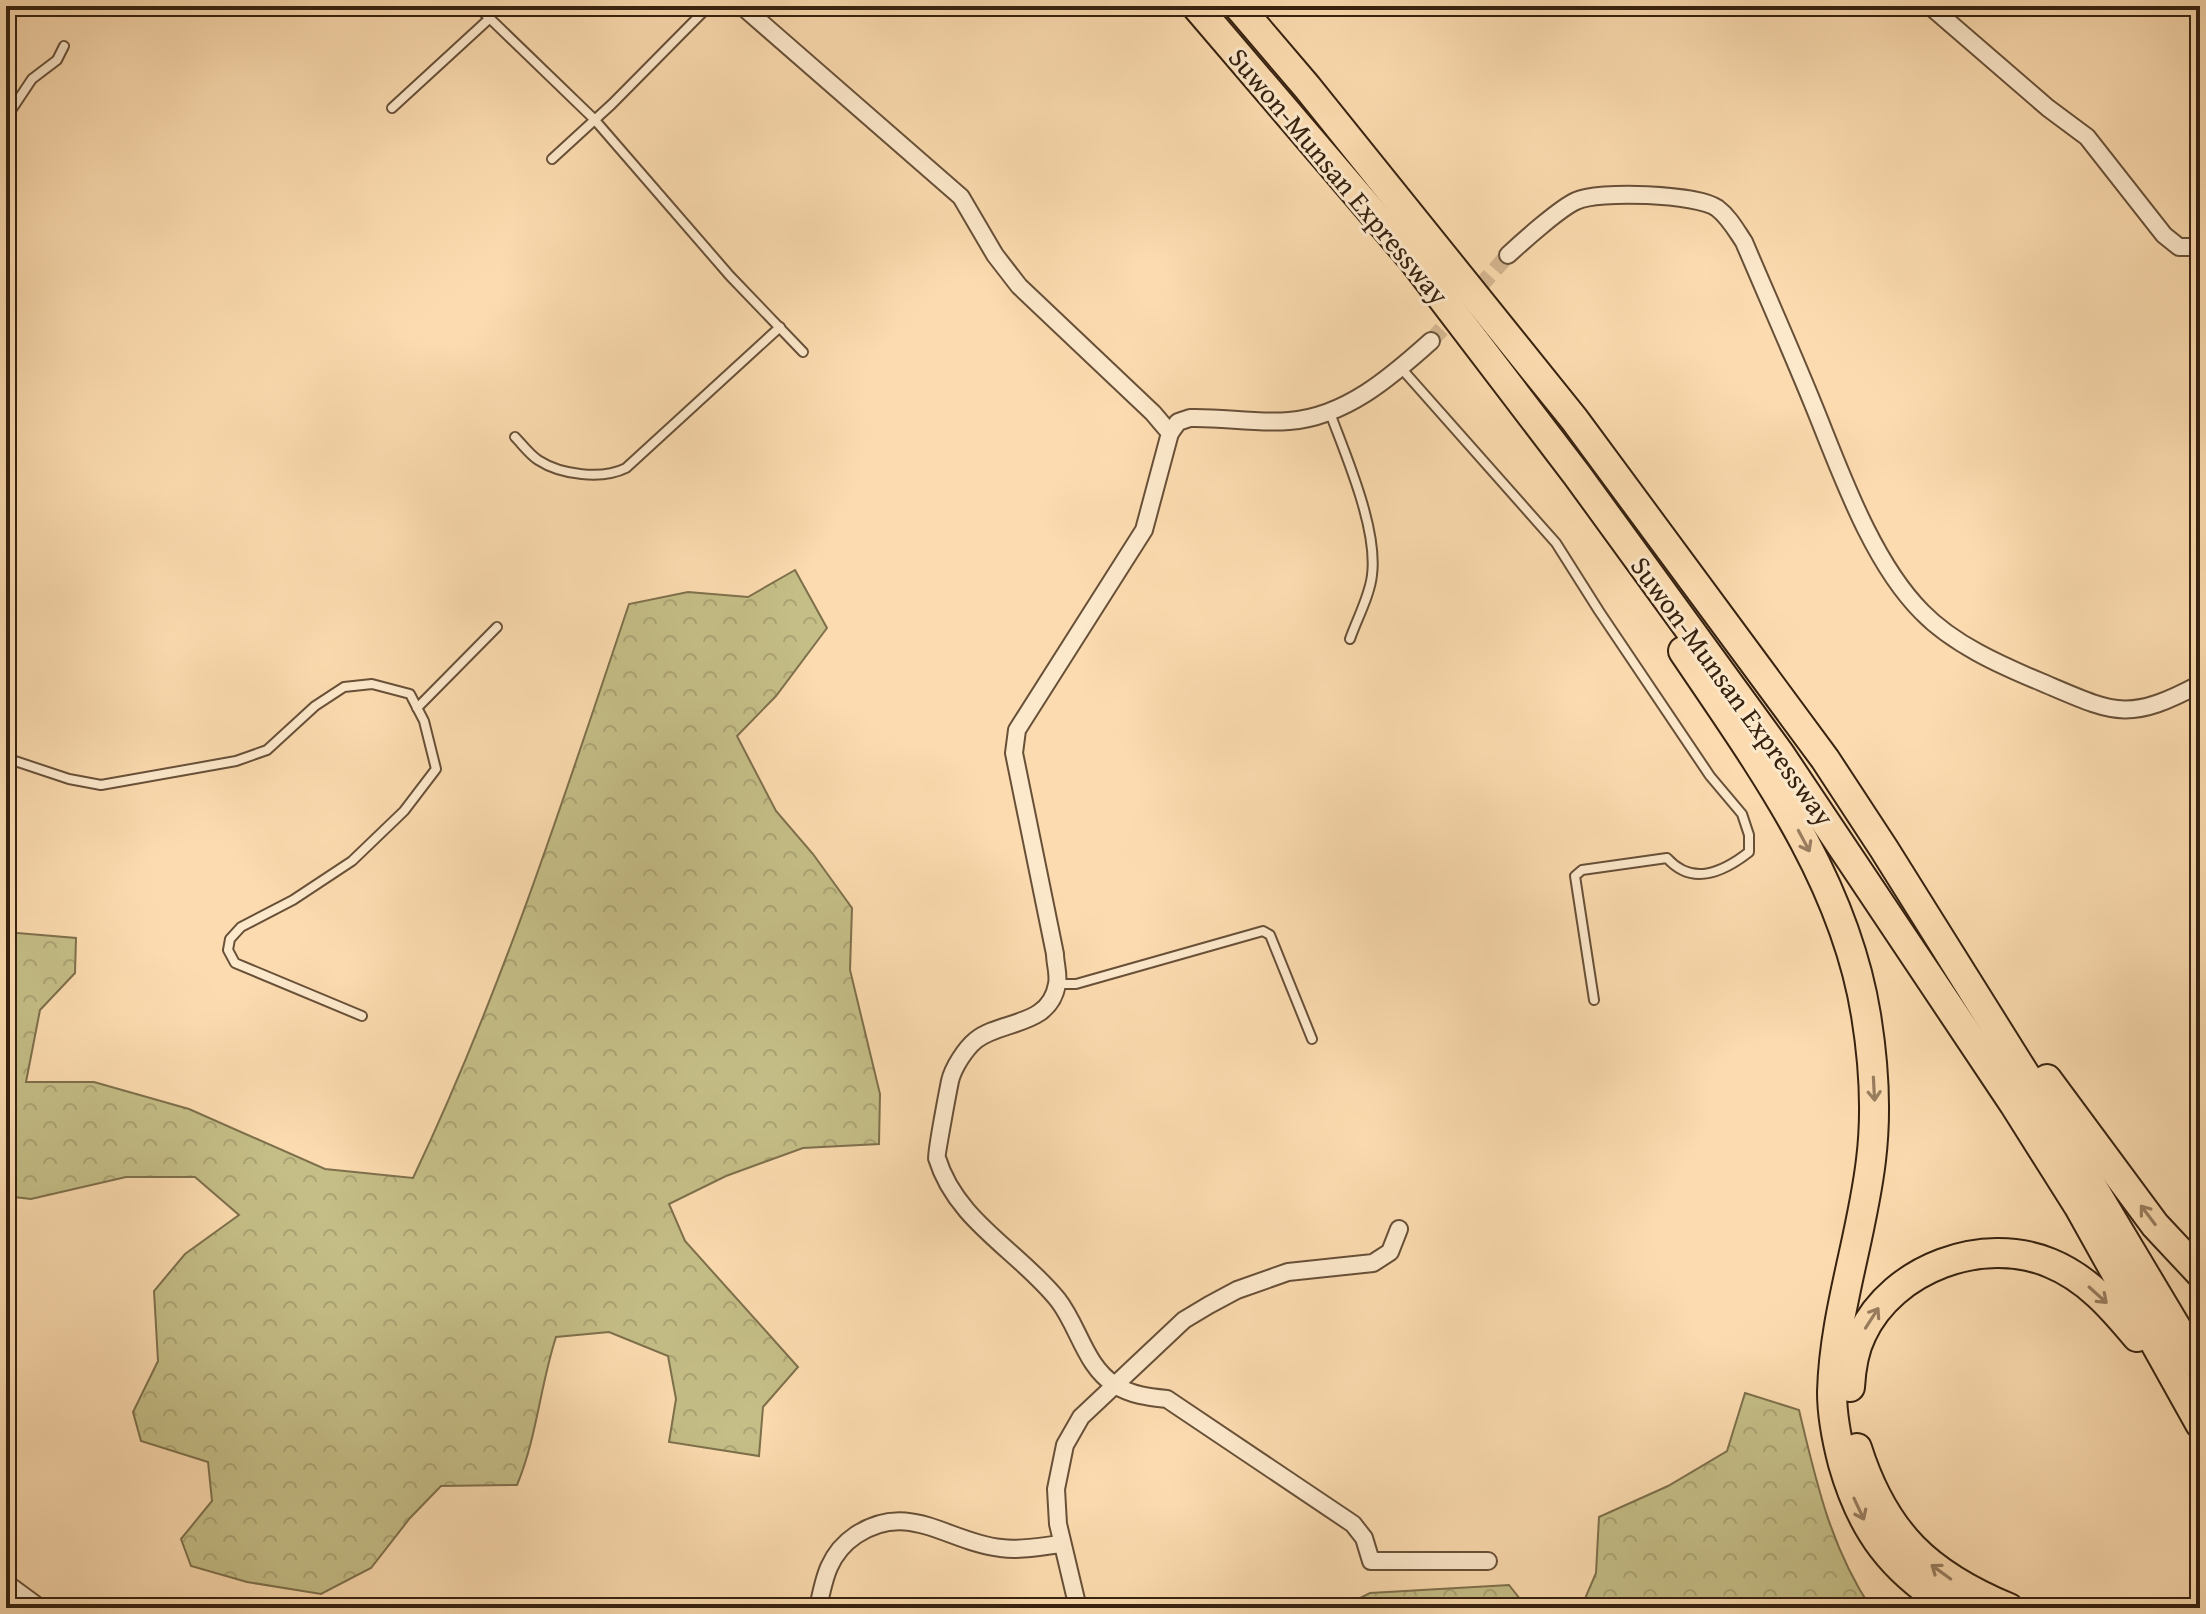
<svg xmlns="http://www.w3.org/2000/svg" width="2206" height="1614" font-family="'Gentium Book Plus',serif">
  <defs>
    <pattern id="forest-crowns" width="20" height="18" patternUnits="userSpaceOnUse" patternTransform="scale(2)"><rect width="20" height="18" fill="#c5be87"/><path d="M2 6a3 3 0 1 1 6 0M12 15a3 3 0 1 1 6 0" fill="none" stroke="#aaa374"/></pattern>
  </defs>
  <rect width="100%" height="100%" fill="#fbdbaf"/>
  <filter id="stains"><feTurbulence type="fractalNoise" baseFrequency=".0025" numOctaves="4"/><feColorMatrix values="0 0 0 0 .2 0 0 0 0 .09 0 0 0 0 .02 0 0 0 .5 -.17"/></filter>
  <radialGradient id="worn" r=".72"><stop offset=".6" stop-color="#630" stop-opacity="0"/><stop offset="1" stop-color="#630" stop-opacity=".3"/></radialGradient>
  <!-- forest -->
  <g fill="url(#forest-crowns)" stroke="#7e704c" stroke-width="2">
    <path d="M795 570 827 628 776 696 737 736 776 811 813 854 852 908 850 970 880 1094 879 1144 803 1148 726 1176 669 1204 685 1241 798 1367 763 1407 759 1456 669 1442 676 1399 668 1356 609 1332 556 1337C540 1386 537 1437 517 1485L441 1486 410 1518 371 1568 321 1594 247 1582 191 1566 181 1539 212 1501 208 1462 141 1441 133 1412 158 1361 154 1291 185 1254 239 1215 195 1177H126L31 1199 6 1196V932L76 938 75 973 40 1010 26 1082H94L189 1109 325 1169 413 1178C501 993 564 798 629 604L688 592 748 597Z"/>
    <path d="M1745 1393 1799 1410C1816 1481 1830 1546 1871 1608H1581L1596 1573 1599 1517 1668 1486 1727 1451Z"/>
    <polygon points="1509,1585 1527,1608 1340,1608 1370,1593"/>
  </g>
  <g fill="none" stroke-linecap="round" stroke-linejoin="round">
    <!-- street-tunnel -->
    <polyline stroke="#d4b68f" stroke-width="16" stroke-dasharray="16 8" stroke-linecap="butt" points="1431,341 1508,255"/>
    <!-- lane casing -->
    <g stroke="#685038" stroke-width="12">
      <g id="lane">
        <polyline points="477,6 594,119 730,276 803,352"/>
        <polyline points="392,108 490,18"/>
        <polyline points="6,118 32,79 57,60 64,46"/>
        <polyline points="552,159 612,104 709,6"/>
        <path d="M1401 368 1556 543 1599 611 1710 776 1742 814 1749 835V852C1722 873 1692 886 1667 858L1582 870 1575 876 1594 1000"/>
        <path d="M1330 413C1346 456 1378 529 1372 575 1370 595 1357 619 1350 639"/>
        <path d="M515 437C522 444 529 454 538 460 561 475 602 480 626 468L780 327"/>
        <polyline points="417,708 497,627"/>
        <polyline points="6,758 69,779 101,785 236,761 267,750 315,706 344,687 372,684 410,694 424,721 436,769 404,811 352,861 293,900 241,927 230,939 228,950 235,963 362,1016"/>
        <polyline points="1057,984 1076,984 1263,931 1270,935 1312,1039"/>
      </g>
    </g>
    <!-- street casing -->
    <g stroke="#685038" stroke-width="20">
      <g id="street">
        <path d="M742 6 961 197 995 255 1019 286 1153 413 1170 433 1144 530 1017 730 1014 753 1055 954C1055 963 1059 975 1057 984 1050 1027 1001 1020 976 1040 965 1049 953 1068 950 1081 948 1091 936 1154 937 1158 956 1221 1019 1251 1058 1300 1079 1327 1085 1366 1115 1385 1131 1395 1148 1397 1167 1399L1353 1524 1364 1538 1371 1561H1488"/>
        <polyline points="1930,6 2048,108 2087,137 2164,235 2179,247 2200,247"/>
        <path d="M1508 255C1522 242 1560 208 1576 201 1598 190 1697 194 1717 208 1729 217 1736 230 1744 242 1767 296 1791 350 1813 404 1840 470 1871 561 1922 612 1953 644 2000 665 2041 682 2114 713 2127 723 2200 684"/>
        <path d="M1170 433 1178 422 1190 418C1223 417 1256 424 1289 421 1345 417 1391 377 1431 341"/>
        <polyline points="6,1583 40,1608"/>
        <path d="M818 1608C824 1578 829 1553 856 1535 909 1500 947 1542 1001 1548 1021 1551 1042 1546 1062 1544"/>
        <polyline points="1078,1608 1058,1524 1056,1489 1065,1445 1081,1417 1184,1320 1209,1305 1237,1290 1288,1272 1373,1263 1390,1252 1399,1229"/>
      </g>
    </g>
    <!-- highway casing -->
    <g stroke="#372210" stroke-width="32">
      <g id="highway">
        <polyline points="1196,6 1413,260 1577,475 1780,754 2014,1104 2079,1207 2200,1424"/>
        <polyline points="1238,6 1307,87 1574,419 1825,759 1884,849 2028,1079 2200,1367"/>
        <path d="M1683 651C1759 764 1844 878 1866 1015 1874 1064 1877 1111 1871 1160 1862 1238 1834 1313 1832 1392 1832 1416 1837 1441 1843 1464 1862 1531 1893 1572 1953 1608"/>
        <polyline points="2047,1079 2155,1225 2200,1273"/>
        <path d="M1850 1387C1851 1369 1854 1350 1862 1334 1893 1268 1983 1235 2050 1263 2087 1278 2112 1307 2137 1337"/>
        <path d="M1857 1448C1884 1533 1927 1574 2009 1608"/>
      </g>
    </g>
    <!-- lane -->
    <use href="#lane" stroke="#fce8cb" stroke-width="8"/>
    <!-- street -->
    <use href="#street" stroke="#fce8cb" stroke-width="16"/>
    <!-- highway -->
    <use href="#highway" stroke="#fbdbaf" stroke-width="28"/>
  </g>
  <!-- one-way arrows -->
  <defs><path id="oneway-shaft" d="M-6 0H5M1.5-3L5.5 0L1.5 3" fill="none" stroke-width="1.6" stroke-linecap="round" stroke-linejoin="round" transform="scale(2)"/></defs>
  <g stroke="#997e60">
    <use href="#oneway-shaft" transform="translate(1804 841) rotate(62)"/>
    <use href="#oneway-shaft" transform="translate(1874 1089) rotate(87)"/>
    <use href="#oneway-shaft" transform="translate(2148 1215) rotate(-127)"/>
    <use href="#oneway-shaft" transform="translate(2098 1295) rotate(42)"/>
    <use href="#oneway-shaft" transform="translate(1872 1318) rotate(-57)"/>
    <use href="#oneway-shaft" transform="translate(1859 1509) rotate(65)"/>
    <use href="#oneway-shaft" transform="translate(1941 1572) rotate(-144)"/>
  </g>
  <g text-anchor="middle" stroke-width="6" stroke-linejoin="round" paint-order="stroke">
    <!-- street labels -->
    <g font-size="28" fill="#372210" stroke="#fce8cb">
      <text transform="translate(1339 176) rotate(50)" y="10">Suwon-Munsan Expressway</text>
      <text transform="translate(1733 691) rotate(54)" y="10">Suwon-Munsan Expressway</text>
    </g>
  </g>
  <!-- margin -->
  <rect width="2206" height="1614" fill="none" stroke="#fbdbaf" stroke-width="32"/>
  <rect x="8" y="8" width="2190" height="1598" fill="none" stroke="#372210" stroke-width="4"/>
  <rect x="16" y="16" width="2174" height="1582" fill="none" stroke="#372210" stroke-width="2"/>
  <rect width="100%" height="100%" filter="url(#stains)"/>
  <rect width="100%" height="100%" fill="url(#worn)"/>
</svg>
